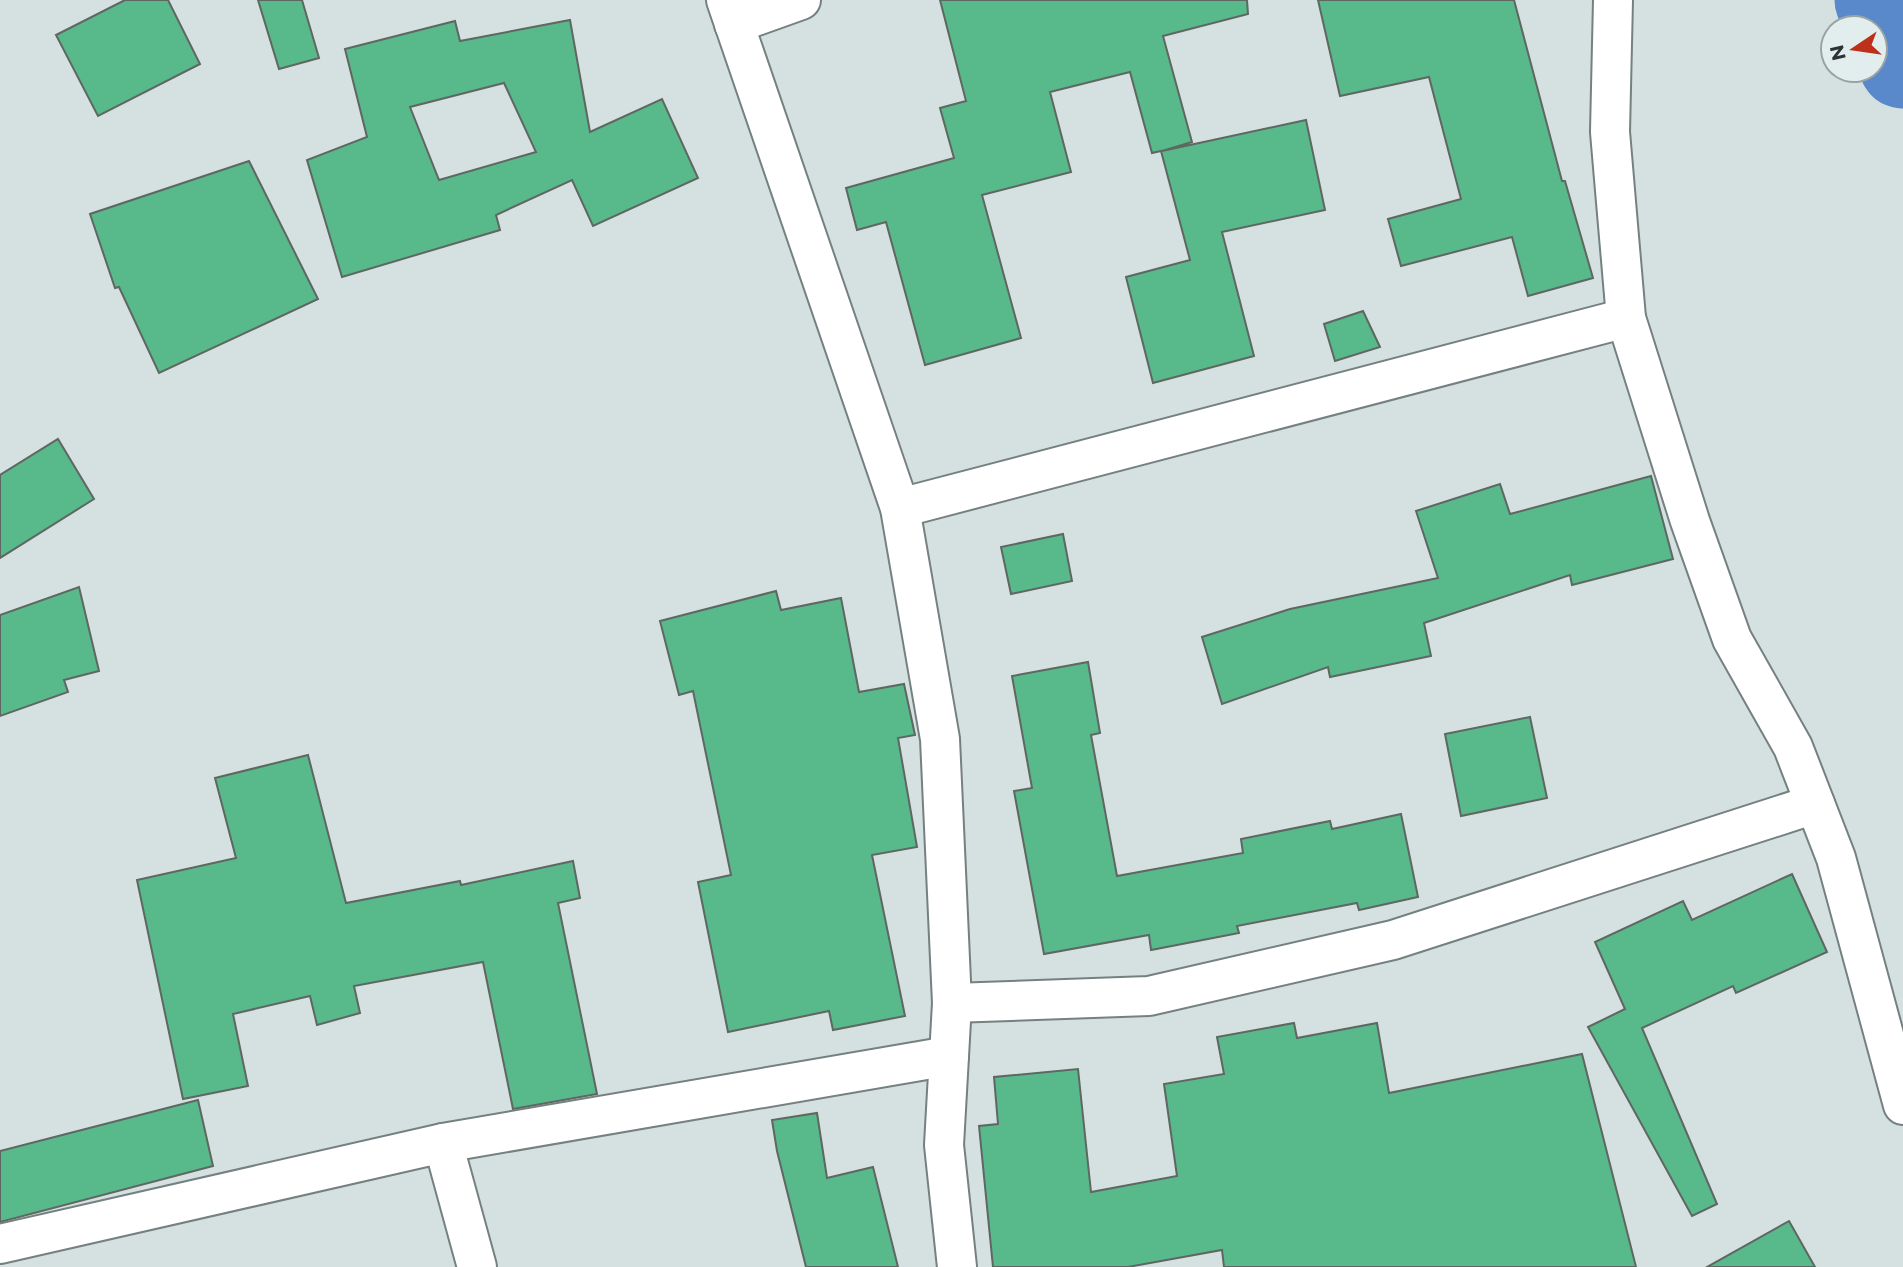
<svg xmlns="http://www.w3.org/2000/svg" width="1903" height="1267" font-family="Montserrat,sans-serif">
  <rect width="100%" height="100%" fill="#d5e1e0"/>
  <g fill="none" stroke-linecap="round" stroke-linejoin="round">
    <!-- river -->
    <polyline stroke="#5988cb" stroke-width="89" points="1879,0 1903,64"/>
  </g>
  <!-- building -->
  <g fill="#58b98b" stroke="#5e6762" stroke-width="2" fill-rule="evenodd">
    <polygon points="125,0 168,0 200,64 98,116 56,35"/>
    <polygon points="258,0 302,0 319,58 279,69"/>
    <polygon points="940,0 1247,0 1248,14 1163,36 1192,142 1162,151 1306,120 1325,210 1222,232 1254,356 1153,383 1126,277 1190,260 1161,151 1152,153 1130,72 1050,92 1071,172 982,195 1021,338 925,365 886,222 857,230 846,188 954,158 940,108 966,101"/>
    <polygon points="1318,0 1514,0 1562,181 1565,181 1593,278 1528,296 1512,237 1401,266 1388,219 1461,199 1429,77 1340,96"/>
    <path d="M570 20 590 132 662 99 698 178 593 226 572 180 496 215 500 230 342 277 307 160 367 137 345 49 455 21 460 41ZM504 83 536 152 439 180 410 107Z"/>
    <polygon points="249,161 318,299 159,373 119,287 115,288 90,214"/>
    <polygon points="1363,311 1380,347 1335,361 1324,324"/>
    <polygon points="58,439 94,499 0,558 0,475"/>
    <polygon points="1651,476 1673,559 1572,585 1570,575 1424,623 1431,656 1330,677 1328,667 1222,704 1202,637 1290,609 1438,578 1416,511 1500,484 1510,514"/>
    <polygon points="1063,534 1072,581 1011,594 1001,547"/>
    <polygon points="79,587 99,671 64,680 68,692 0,716 0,615"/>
    <polygon points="776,591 781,610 841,598 859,692 904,684 915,735 898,738 917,847 872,855 905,1016 833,1030 829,1011 728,1032 698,882 731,875 693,691 679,695 660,621"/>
    <polygon points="1088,662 1100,733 1091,735 1117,876 1243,853 1241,839 1330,821 1332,829 1401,814 1418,897 1359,910 1357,903 1237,926 1239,933 1151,950 1149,935 1044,954 1014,791 1032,788 1012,676"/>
    <polygon points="1530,717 1547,798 1461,816 1445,734"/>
    <polygon points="308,755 346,903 460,881 461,885 573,861 580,898 558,903 597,1094 513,1109 483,962 354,986 360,1013 317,1025 310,996 233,1014 248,1086 183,1099 137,880 236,858 215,778"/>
    <polygon points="1792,874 1827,952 1736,993 1733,986 1642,1028 1717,1204 1692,1216 1588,1027 1625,1009 1595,942 1683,901 1692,920"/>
    <polygon points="1294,1023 1297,1038 1377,1023 1389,1093 1582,1054 1636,1267 1224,1267 1222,1250 1128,1267 993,1267 979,1126 998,1124 994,1077 1078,1069 1091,1192 1177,1176 1164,1084 1224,1074 1217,1037"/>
    <polygon points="198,1100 213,1166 0,1222 0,1151"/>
    <polygon points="817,1113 827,1178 873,1167 898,1267 806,1267 777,1151 772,1120"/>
    <polygon points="1789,1221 1815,1267 1707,1267"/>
  </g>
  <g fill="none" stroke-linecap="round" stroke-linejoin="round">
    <!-- minor casing -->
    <g stroke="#758180" stroke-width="42">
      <g id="minor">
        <polyline points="726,0 900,508 940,739 952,1003 944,1145 957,1267"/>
        <polyline points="1613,0 1610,132 1626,318 1690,521 1732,639 1793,747 1836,858 1903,1105"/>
        <polyline points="734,24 801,0"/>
        <polyline points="900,508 1626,318"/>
        <polyline points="952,1003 1149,996 1393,940 1815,804"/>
        <polyline points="443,1143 477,1267"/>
        <polyline points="0,1244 443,1143 949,1056"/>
      </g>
    </g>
    <!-- minor -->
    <use href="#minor" stroke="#fff" stroke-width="38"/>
  </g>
  <!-- north arrow -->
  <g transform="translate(1854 49) rotate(257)"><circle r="33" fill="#e2eeee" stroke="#9aa3a3" stroke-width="2"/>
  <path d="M0-5L12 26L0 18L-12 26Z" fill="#bd311a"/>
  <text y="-10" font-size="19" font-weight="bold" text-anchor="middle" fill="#2d3232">N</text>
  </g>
</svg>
